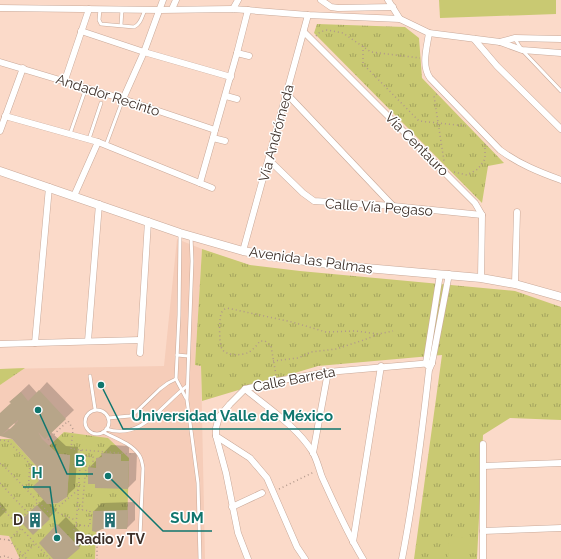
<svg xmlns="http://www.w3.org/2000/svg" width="561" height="559" font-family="Raleway,sans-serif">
  <defs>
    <pattern id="grass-tufts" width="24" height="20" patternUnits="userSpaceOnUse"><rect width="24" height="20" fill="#c9c972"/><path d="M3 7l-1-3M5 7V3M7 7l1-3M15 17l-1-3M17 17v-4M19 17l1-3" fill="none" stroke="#a4a45e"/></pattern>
  </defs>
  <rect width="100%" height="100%" fill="#fbdac9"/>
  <!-- built -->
  <polygon fill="#f6cdb9" points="177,239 202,249 195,365 201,366 205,559 0,559 0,369 164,366"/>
  <!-- grass -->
  <g fill="url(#grass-tufts)">
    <polygon points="317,24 405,27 419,38 422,78 504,163 488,166 482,203 314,33"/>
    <polygon points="202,249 250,265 300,271 515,291 561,307 561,420 510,418 483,435 477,559 414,559 442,355 318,366 202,401 201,366 195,365"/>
    <polygon points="25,368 0,385 0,369"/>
    <polygon points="64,432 108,438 129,458 127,529 102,529 96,532 95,559 20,559 9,536 0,535 0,439 12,439 39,469 34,475 39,481 47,504 58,503 67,497 70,455 58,454 49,446"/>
  </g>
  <!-- pitch -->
  <g fill="#c9c972">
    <polygon points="439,0 556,0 556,14 440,18"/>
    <polygon points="449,536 465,538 465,559 448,559"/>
  </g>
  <!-- shadow -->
  <g fill="#0003" fill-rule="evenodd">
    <path d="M47 382 74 410 51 432 66 446 78 447 75 488 66 496 50 503 57 510 33 534 29 513 44 499 40 481V469L12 438 0 435V414L12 403 10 402 29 384 37 393ZM14 423 16 425 10 429 7 428Z"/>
    <polygon points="111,445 129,446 129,453 137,453 136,480 128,488 96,483 89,468"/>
    <polygon points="0,502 7,510 0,517"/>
    <polygon points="135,502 135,520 127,528 94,511 102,503"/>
    <polygon points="66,517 87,539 66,559 54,559 40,543"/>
  </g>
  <!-- building -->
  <g fill="#b7a589" fill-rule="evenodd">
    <path d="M39 390 66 419 45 439 38 432 42 439 58 454 70 455 67 497 58 503 47 504 32 487 39 481 34 475 39 469 12 439 0 436V413L11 403 9 402 21 392 28 401ZM18 421 10 429 1 435 18 420Z"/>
    <polygon points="101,453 121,454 121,461 129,461 128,489 95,488 95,484 88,484 88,467 96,468 96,458 102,457"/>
    <polygon points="37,505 50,519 33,535 20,521"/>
    <polygon points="128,510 127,529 102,529 96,532 92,531 93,511"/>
    <polygon points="57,524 80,548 67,559 53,559 39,543"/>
  </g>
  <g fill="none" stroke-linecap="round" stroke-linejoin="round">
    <!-- service casing -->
    <g stroke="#c9a999" stroke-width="4">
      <g id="service">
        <path d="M100 9 99 20 101 24 134 27C141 24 142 16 145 10"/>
        <polyline points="121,25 122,9"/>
        <polyline points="515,39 522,50 561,91"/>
        <polyline points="70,134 86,88"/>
        <polyline points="89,139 101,103"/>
        <polyline points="106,145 123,99"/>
        <polyline points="180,234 179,315 176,379 186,398"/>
        <polyline points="191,236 192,261 187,400 198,483 200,559"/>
        <polyline points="177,355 188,356"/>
        <polyline points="90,376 95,409"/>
        <circle cx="97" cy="422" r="12"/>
        <polyline points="108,418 130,416 135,413 160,389 168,383 176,379"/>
        <path d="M106 429C142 441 162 404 187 386"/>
        <path d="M103 432C115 438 132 444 139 455 142 459 142 463 143 468L140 536"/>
      </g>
    </g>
    <!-- minor casing -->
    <g stroke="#c9a999" stroke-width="7">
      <g id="minor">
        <polyline points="321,0 331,7 338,8 393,7"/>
        <polyline points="388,0 400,19"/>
        <polyline points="0,8 160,10 233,9 308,15 400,19 429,33 500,42 522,50 561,53"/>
        <polyline points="172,9 176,0"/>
        <polyline points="233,9 238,0"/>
        <polyline points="81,31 144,52 231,77"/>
        <polyline points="304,32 475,203 482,215 481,278"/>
        <path d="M429 33C427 47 421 66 430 78L500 150C519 164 539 172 561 180"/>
        <polyline points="474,39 497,66 561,129"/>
        <polyline points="500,42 515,38 561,39"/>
        <polyline points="237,53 249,56"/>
        <polyline points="0,62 123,99 215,130"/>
        <polyline points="65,80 89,9"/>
        <polyline points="286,93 393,206"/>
        <polyline points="226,96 237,99"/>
        <polyline points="123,99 144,52 163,0"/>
        <polyline points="5,116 98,142 212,188"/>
        <polyline points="0,131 23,68"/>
        <polyline points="213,138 225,141"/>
        <polyline points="269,160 303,193 314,201 393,206 482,215"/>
        <polyline points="200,183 237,53 248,10"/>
        <polyline points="74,196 98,142"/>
        <polyline points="243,251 308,15"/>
        <polyline points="515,284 517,212"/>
        <polyline points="88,341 99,204"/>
        <polyline points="35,343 49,187"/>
        <polyline points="0,344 140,340"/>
        <polyline points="140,353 148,221"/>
        <polyline points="427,365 426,363 440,274"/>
        <path d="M245 389C268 408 296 426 312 451 317 459 319 469 322 477 335 505 347 533 363 559"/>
        <polyline points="216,436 250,458 267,478 297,547 305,559"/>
        <polyline points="313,453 328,372"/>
        <polyline points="484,466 561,463"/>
        <polyline points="232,507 262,493"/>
        <polyline points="483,531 561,528"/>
        <polyline points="353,542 381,366"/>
        <polyline points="248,559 238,533 226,473 216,436 216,428 219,417 230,404 245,389 277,381 328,372 432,363"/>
        <path d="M402 559C414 497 422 434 429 370L432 363 449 274"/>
        <polyline points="483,559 483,444"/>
      </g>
    </g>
    <!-- tertiary casing -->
    <g stroke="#c9a999" stroke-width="9">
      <polyline id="tertiary" points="0,171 180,233 243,251 275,257 343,266 481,278 515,284 561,297"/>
    </g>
    <!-- path -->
    <g stroke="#b1988b" stroke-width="1.5" stroke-dasharray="1 3" stroke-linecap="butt">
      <polyline points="316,36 320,32 327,30 343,33 371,52 420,58"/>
      <polyline points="363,46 363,64 419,121 466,126 467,124"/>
      <polyline points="437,94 434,96 444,161 443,162"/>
      <polyline points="454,172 467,175 478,169 485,159 485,144"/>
      <polyline points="273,361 298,358 311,352 336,349 364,340 376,335"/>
      <path d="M276 375 271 346 265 341H260C257 345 253 350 249 352 242 356 226 356 222 349 219 344 219 321 221 314 222 311 224 309 227 308L292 322 326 332 356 331 378 334 393 331"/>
      <polyline points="0,440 8,441 30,464 28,492"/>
      <polyline points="48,440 68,421 73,429 71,449 131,454"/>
      <polyline points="81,450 76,527 73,531 85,543 97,542 97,559"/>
      <polyline points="81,455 93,457 93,466 86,466 82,510"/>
      <polyline points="0,464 1,463 50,514 78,490"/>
      <polyline points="0,483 27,512"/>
      <polyline points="279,489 314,472"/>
      <polyline points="0,506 50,559"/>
      <polyline points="54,511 75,520"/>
      <polyline points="16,523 38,502"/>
      <polyline points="76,525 90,526 90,511 77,509"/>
      <polyline points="0,539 9,540 21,528"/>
      <polyline points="9,540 27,559"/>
      <polyline points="97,542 111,543"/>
      <polyline points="0,557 5,556 12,559"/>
      <polyline points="19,559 35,544"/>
    </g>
    <!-- service -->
    <use href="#service" stroke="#fff" stroke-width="3"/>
    <!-- minor -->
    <use href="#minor" stroke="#fff" stroke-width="6"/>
    <!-- tertiary -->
    <use href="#tertiary" stroke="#fff" stroke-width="8"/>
  </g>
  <!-- icons -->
  <defs>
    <g id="building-bare" transform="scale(1.2)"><path d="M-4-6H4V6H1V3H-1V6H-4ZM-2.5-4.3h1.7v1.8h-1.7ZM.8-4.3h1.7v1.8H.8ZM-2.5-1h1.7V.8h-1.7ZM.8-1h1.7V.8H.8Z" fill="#246f72" stroke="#fff" stroke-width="2.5" paint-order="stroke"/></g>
  </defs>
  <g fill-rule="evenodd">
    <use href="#building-bare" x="35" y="520"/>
    <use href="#building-bare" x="110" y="520"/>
  </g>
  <g text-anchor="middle" stroke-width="3" stroke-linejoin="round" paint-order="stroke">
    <!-- street labels -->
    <g font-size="14" fill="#3c2f28" stroke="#fff">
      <text transform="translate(108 95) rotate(18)" y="5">Andador Recinto</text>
      <text transform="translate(276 133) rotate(-75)" y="5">Vía Andrómeda</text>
      <text transform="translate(417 144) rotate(45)" y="5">Vía Centauro</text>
      <text transform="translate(379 207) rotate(4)" y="5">Calle Vía Pegaso</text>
      <text transform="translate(311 260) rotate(8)" y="5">Avenida las Palmas</text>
      <text transform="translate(294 379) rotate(-11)" y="5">Calle Barreta</text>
    </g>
    <!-- poi labels -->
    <g font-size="14" font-weight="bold" fill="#3c2f28" stroke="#fff" text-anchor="end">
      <text x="23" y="525">D</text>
      <text x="110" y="544" text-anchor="middle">Radio y TV</text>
    </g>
  </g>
  <!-- callouts -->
  <path fill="none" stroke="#0f766e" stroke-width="1.5" d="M101 385L123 429H341M38 410L67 474H93M57 538L50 487H23M108 476L163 531H212"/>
  <g fill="#0f766e" stroke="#fff" stroke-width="1.5">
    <circle cx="101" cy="385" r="4"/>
    <circle cx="38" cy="410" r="4"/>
    <circle cx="57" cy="538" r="4"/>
    <circle cx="108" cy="476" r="4"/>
  </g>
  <g font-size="15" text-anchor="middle" font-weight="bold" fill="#0f766e" stroke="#fff" stroke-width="3" stroke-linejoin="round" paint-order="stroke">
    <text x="232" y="421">Universidad Valle de México</text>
    <text x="80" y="466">B</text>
    <text x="37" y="478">H</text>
    <text x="187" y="523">SUM</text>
  </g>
</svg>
